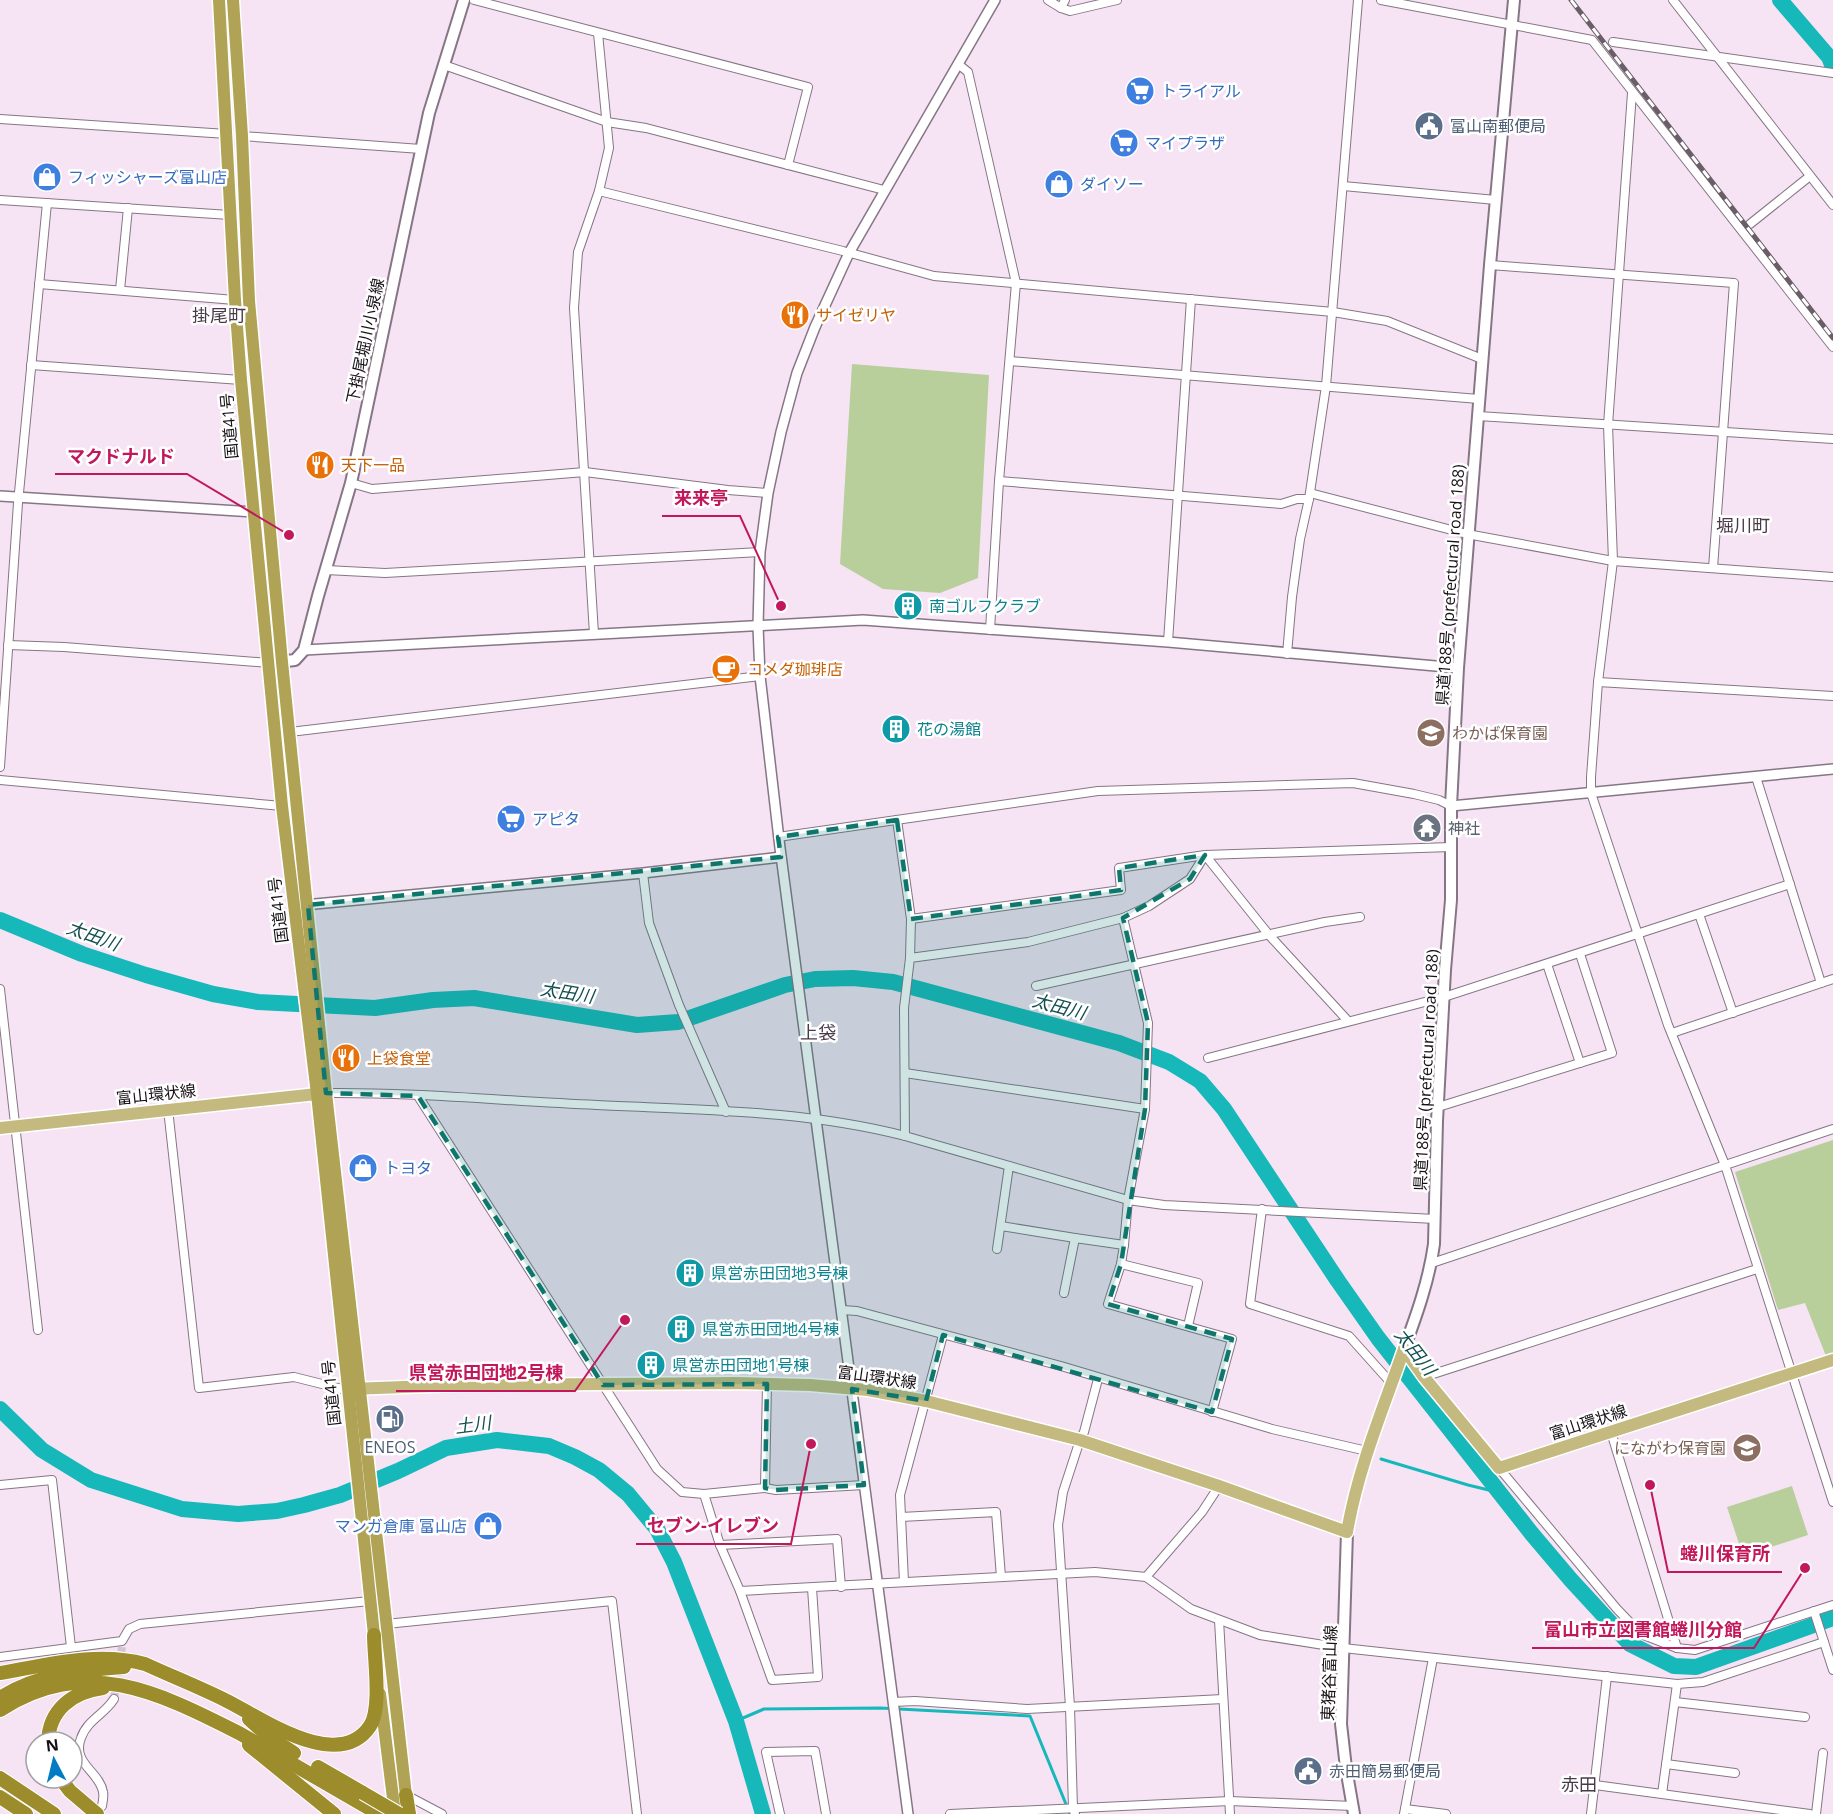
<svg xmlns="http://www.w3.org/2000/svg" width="1833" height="1814" font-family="'Open Sans','Noto Sans JP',sans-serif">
  <rect width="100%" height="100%" fill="#f6e4f5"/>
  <!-- green -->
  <g fill="#b9cf9b">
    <polygon points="852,364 989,375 978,578 940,593 883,589 840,564"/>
    <polygon points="1833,1140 1833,1354 1826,1356 1805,1303 1778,1310 1735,1172"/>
    <polygon points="1792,1486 1808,1535 1743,1556 1727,1507"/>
  </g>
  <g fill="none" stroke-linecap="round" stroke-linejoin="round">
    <!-- stream -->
    <g stroke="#17b8ba" stroke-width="3">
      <polyline points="1381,1459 1468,1485 1501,1493"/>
      <polyline points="736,1721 764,1709 880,1708 1030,1716 1070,1814"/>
    </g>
    <!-- river -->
    <g stroke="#17b8ba" stroke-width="16">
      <polyline points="1780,0 1829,57 1833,67"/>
      <polyline points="0,920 82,954 146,975 213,994 258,1002 375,1008 433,1000 474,998 637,1025 678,1022 785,985 815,979 853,978 893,982 1119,1043 1169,1062 1200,1081 1224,1109 1338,1281 1378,1338 1532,1534 1571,1580 1630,1644 1674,1666 1696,1667 1833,1618"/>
      <polyline points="0,1409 42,1450 91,1480 182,1509 238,1514 277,1511 304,1505 340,1495 398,1471 446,1448 497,1440 549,1446 575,1457 599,1470 628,1494 657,1529 674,1562 736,1721 763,1814"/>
    </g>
    <!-- minor-tunnel -->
    <polyline stroke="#d5c4d4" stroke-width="8" stroke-dasharray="8 4" stroke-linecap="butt" points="114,1699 122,1647"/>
    <!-- minor casing -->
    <g stroke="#867685" stroke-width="10">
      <g id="minor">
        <polyline points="474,0 808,87 788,165"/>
        <polyline points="1048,0 1061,8 1070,11 1117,0"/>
        <polyline points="1381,0 1592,40 1833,347"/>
        <polyline points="1673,0 1833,205"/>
        <polyline points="1061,8 1065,0"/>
        <polyline points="1613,42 1833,73"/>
        <polyline points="958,64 968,72 1016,283 999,481 990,630"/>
        <polyline points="444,65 607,122 646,128 884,190"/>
        <polyline points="1632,93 1608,425 1613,561 1598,682 1591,777 1591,793 1668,1025 1725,1165 1833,1502"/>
        <polyline points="0,119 227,134"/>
        <polyline points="242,136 421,149"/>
        <polyline points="1343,186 1496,200"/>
        <polyline points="599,191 843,251 934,276 1333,312 1387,321 1482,359"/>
        <polyline points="0,200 230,215"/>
        <polyline points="1750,224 1810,176"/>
        <polyline points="1490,265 1734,283 1713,568"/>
        <polyline points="39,284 235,300"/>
        <polyline points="120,290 128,208"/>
        <polyline points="1010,361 1479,399"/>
        <polyline points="31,365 241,380"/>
        <polyline points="1478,416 1833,439"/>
        <polyline points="999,481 1281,504 1297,499 1309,499"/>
        <polyline points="351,483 372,489 585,472 728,490 768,493"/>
        <polyline points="1310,493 1467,534 1613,561 1833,577"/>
        <polyline points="326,570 385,573 760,552"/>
        <polyline points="594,634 574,308 578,252 599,191 609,148 598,33"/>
        <polyline points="1168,642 1191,299"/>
        <polyline points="8,645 64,647 269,663"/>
        <polyline points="1287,654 1292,597 1300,539 1309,499 1326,386 1358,0"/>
        <polyline points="1598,682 1833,696"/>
        <polyline points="290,732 760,676"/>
        <polyline points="0,767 18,503 47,203"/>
        <polyline points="1756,777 1821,983"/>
        <polyline points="0,780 282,806"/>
        <polyline points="897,820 911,919 910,958"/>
        <polyline points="778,837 1098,791 1353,783 1414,794 1439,800 1451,806"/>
        <polyline points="643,873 649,923 679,1005 726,1112"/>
        <polyline points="1699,914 1733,1013"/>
        <polyline points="1123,918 1149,906 1190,879 1205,855 1269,935 1348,1021"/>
        <polyline points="911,919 1121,890 1119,868 1205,855 1451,847"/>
        <polyline points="1547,964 1580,1063"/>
        <polyline points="1036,986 1325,922 1360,917"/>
        <polyline points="0,989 38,1330"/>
        <polyline points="1672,1033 1833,979"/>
        <polyline points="1208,1058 1444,997 1790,884"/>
        <polyline points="905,1073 1145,1109"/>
        <path d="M324 1093C414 1092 506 1101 597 1105 699 1110 805 1110 905 1136L1128 1200 1164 1205 1435 1219"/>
        <polyline points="418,1096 657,1469 682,1492 704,1494 720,1545 740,1591 1095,1572 1146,1577 1191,1609 1260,1635 1343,1648 1677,1684 1703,1682 1824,1642"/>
        <polyline points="1438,1107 1612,1053 1580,954"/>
        <polyline points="168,1109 199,1388 294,1377 346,1390"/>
        <polyline points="905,1136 904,1008 910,958 1028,942 1123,918 1148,1023 1145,1109 1128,1200 1124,1245"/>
        <polyline points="1262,1209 1250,1304 1349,1336 1392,1384"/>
        <polyline points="1001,1226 1075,1238"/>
        <polyline points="997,1249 1009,1166"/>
        <polyline points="1432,1263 1833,1129"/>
        <polyline points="1064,1293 1075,1238 1124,1245 1121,1264"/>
        <polyline points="842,1310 857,1311 1061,1366 1272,1429 1367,1451"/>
        <polyline points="1188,1326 1198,1283 1121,1264 1108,1304 1232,1339 1212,1412"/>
        <polyline points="1424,1377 1757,1269"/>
        <polyline points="1611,1432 1677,1648"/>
        <polyline points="1499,1468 1617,1609 1641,1634 1677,1648 1695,1650 1833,1605"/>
        <polyline points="0,1485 52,1480 71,1647"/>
        <polyline points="765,1488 776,1490 864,1485"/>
        <polyline points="704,1494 765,1488 767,1384"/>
        <polyline points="901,1517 996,1512 1001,1577"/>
        <polyline points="720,1545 837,1539 841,1587"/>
        <polyline points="1146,1577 1202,1512 1219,1486"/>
        <polyline points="904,1582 900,1495 943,1335"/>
        <polyline points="740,1591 772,1680 818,1677 812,1588"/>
        <polyline points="1814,1611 1833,1670"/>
        <polyline points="1219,1620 1230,1814"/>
        <polyline points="386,1624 612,1601 637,1814"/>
        <polyline points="0,1657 122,1641 129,1629 140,1624 370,1601"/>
        <polyline points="893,1702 915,1701 1027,1709 1223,1699"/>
        <polyline points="1675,1702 1805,1717"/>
        <polyline points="1666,1764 1735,1773"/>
        <polyline points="1595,1785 1810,1814"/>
        <polyline points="1662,1794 1677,1684"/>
        <polyline points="406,1795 442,1814"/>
        <path d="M102 1806C103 1801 104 1796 103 1792 100 1772 71 1763 81 1738 87 1720 105 1714 114 1699"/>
        <polyline points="1405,1809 1446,1814"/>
        <polyline points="780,1814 766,1752 815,1751 826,1814"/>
        <polyline points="950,1814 1230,1801 1353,1806"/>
        <polyline points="1075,1814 1073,1808 1070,1707 1058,1525 1063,1492 1080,1440 1084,1432 1098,1379"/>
        <polyline points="1404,1814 1433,1658"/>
        <polyline points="1591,1814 1607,1676"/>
        <polyline points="1816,1814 1823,1753"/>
      </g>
    </g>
    <!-- tertiary casing -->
    <g stroke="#867685" stroke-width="12">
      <g id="tertiary">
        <polyline points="0,496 254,512 268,511"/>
        <polyline points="304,650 863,620 1168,642 1458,668"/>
        <polyline points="1451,806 1833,769"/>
        <polyline points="294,906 643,873 781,857"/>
        <polyline points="908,1814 780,848 760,676 758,626 760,552 768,493 781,432 797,373 815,327 849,253 995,0"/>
      </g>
    </g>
    <!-- secondary casing -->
    <g stroke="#867685" stroke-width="14">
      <g id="secondary">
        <polyline points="269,663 295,660 304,650 318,596 351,483 429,113 464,0"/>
        <path d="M1404 1349C1417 1314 1429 1280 1434 1244L1437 1121 1445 970 1451 900V806L1458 668 1490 265 1514 0"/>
        <polyline points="1347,1532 1341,1724 1346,1768 1354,1814"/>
      </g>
    </g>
    <!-- primary casing -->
    <g stroke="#fff" stroke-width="15">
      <g id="primary">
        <polyline points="0,1128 317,1094"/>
        <polyline points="1404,1349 1424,1377 1499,1468 1833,1360"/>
        <path d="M350 1389 458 1385 737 1383 810 1385 868 1390 926 1401 1080 1440 1219 1486 1347 1532C1358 1468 1383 1409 1404 1349"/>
      </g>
    </g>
    <!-- trunk casing -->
    <g stroke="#fff" stroke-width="15">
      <g id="trunk">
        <polyline points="219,0 235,300 241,380 282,806 317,1094 375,1644"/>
        <polyline points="233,0 242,136 249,301 282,662 326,1093 407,1804"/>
        <polyline points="380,1694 395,1814"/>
      </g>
    </g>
    <!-- motorway casing -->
    <g stroke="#fff" stroke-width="16">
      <g id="motorway">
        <path d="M0 1673C47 1665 97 1651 145 1664 171 1676 199 1687 225 1700 260 1717 338 1774 370 1726 382 1708 374 1658 374 1635"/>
        <path d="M0 1698C37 1674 82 1670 124 1667"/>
        <path d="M0 1710C85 1655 158 1692 239 1733L379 1814"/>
        <polyline points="249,1719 268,1736 294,1753"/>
        <path d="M48 1742C49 1710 72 1692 103 1688"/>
        <polyline points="249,1745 334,1814"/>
        <polyline points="318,1767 363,1793"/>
        <polyline points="0,1778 54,1814"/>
        <polyline points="60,1778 70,1791 97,1814"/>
        <polyline points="406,1795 409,1814"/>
        <polyline points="0,1797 26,1814"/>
      </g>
    </g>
    <!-- minor -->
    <use href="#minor" stroke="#fff" stroke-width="8"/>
    <!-- tertiary -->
    <use href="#tertiary" stroke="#fff" stroke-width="9"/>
    <!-- secondary -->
    <use href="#secondary" stroke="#fff" stroke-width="10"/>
    <!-- primary -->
    <use href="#primary" stroke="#c4ba80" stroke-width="12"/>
    <!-- trunk -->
    <use href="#trunk" stroke="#b0a356" stroke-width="12"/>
    <!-- motorway -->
    <use href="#motorway" stroke="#9d8c2b" stroke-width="14"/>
    <!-- rail casing -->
    <g stroke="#6a5f69" stroke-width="5">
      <polyline id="rail" points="1571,0 1833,338"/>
    </g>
    <!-- rail -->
    <use href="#rail" stroke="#fff" stroke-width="3" stroke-dasharray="9" stroke-linecap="butt"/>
    <!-- motorway-bridge casing -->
    <g stroke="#fff" stroke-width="16" stroke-linecap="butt">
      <polyline id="motorway-bridge" points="363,1793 399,1814"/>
    </g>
    <!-- motorway-bridge -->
    <use href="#motorway-bridge" stroke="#9d8c2b" stroke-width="14"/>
  </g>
  <!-- marked area -->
  <path fill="#0f766e" fill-opacity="0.2" stroke="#0f766e" stroke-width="4.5" stroke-dasharray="12 8" stroke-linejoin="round" d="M897 820 911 919 1121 890 1119 868 1205 855 1190 879 1123 918 1148 1023 1145 1109 1121 1264 1108 1304 1232 1339 1212 1412 943 1335 926 1401 852 1389 864 1485 776 1490 765 1488 767 1384 603 1385 418 1096 326 1093 308 905 781 857 778 837Z"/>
  <!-- icons -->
  <defs>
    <g id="supermarket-disc" transform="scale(1.5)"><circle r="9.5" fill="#3f7fe0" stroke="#fff"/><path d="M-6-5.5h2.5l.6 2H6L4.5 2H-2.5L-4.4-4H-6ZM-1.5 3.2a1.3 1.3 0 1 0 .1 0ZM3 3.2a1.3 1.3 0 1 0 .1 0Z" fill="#fff"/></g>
    <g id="civic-disc" transform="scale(1.5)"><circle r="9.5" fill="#5c6f8a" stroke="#fff"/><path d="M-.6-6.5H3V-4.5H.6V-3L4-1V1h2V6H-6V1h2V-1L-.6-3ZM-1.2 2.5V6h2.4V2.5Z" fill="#fff"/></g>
    <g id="shop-disc" transform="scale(1.5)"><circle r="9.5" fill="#3f7fe0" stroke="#fff"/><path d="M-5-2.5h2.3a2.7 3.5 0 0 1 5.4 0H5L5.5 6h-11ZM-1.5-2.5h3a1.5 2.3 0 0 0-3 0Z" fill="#fff"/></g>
    <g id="restaurant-disc" transform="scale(1.5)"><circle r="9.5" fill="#e8710a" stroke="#fff"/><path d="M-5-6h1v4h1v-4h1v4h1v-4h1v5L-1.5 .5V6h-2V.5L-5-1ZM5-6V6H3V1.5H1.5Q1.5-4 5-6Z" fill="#fff"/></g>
    <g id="building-disc" transform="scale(1.5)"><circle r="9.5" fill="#0f9aa8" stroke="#fff"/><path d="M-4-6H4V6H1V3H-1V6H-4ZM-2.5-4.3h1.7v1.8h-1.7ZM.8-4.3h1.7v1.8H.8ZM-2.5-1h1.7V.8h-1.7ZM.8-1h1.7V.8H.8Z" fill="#fff"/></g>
    <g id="cafe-disc" transform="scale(1.5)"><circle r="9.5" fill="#e8710a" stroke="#fff"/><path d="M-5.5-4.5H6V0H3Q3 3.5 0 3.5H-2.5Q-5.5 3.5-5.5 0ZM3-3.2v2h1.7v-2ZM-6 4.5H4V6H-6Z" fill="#fff"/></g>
    <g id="school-disc" transform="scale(1.5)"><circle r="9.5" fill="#8d6e63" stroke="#fff"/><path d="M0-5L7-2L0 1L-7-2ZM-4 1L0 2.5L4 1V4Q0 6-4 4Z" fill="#fff"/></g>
    <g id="temple-disc" transform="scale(1.5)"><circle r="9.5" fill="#6b7280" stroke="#fff"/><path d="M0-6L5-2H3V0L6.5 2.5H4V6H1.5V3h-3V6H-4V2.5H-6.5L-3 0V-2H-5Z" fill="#fff"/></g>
    <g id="fuel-disc" transform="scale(1.5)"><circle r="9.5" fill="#5c6f8a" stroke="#fff"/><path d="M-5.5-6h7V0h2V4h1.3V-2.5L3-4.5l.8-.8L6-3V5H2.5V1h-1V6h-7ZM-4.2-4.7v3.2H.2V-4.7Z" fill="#fff"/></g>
  </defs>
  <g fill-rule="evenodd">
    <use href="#supermarket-disc" x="1140" y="91"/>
    <use href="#civic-disc" x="1429" y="126"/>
    <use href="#supermarket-disc" x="1124" y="143"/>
    <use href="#shop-disc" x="47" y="177"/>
    <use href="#shop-disc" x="1059" y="184"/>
    <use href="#restaurant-disc" x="795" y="315"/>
    <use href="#restaurant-disc" x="320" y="465"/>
    <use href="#building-disc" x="908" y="606"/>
    <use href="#cafe-disc" x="726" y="669"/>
    <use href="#building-disc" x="896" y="729"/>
    <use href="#school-disc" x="1431" y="733"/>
    <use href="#supermarket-disc" x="511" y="819"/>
    <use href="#temple-disc" x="1427" y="828"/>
    <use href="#restaurant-disc" x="346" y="1058"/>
    <use href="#shop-disc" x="363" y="1168"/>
    <use href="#building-disc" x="690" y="1273"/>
    <use href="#building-disc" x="681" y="1329"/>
    <use href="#building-disc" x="651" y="1365"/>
    <use href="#fuel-disc" x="390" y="1419"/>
    <use href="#school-disc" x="1747" y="1448"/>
    <use href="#shop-disc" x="488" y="1526"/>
    <use href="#civic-disc" x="1308" y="1771"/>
  </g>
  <g text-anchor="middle" stroke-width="5" stroke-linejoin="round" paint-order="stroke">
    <!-- shop labels -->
    <g font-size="16" fill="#366cbe" stroke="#fff" text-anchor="start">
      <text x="1161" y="97">トライアル</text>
      <text x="1145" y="149">マイプラザ</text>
      <text x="68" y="183">フィッシャーズ富山店</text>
      <text x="1080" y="190">ダイソー</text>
      <text x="532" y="825">アピタ</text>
      <text x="384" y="1174">トヨタ</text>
      <text x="467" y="1532" text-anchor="end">マンガ倉庫 富山店</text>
    </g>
    <!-- service labels -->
    <g font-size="16" fill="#4e5e75" stroke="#fff" text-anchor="start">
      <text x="1450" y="132">富山南郵便局</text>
      <text x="390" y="1453" text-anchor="middle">ENEOS</text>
      <text x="1329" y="1777">赤田簡易郵便局</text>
    </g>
    <!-- food labels -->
    <g font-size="16" fill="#c56008" stroke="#fff" text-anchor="start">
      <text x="816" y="321">サイゼリヤ</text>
      <text x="341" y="471">天下一品</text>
      <text x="747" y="675">コメダ珈琲店</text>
      <text x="367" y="1064">上袋食堂</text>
    </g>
    <!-- street labels -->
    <g font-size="16" fill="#171116" stroke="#fff">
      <text transform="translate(365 341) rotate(-78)" y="6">下掛尾堀川小泉線</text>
      <text transform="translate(229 426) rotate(-95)" y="6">国道41号</text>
      <text transform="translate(1450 585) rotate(-86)" y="6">県道188号 (prefectural road 188)</text>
      <text transform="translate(278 910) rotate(-97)" y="6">国道41号</text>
      <text transform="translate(1426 1070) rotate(-87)" y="6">県道188号 (prefectural road 188)</text>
      <text transform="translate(156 1094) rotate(-6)" y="6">富山環状線</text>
      <text transform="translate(877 1377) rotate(8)" y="6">富山環状線</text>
      <text transform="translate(331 1393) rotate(-96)" y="6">国道41号</text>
      <text transform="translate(1588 1422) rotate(-18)" y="6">富山環状線</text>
      <text transform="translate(1329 1673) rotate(-88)" y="6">東猪谷富山線</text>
    </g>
    <!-- culture labels -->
    <g font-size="16" fill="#0d838f" stroke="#fff" text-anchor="start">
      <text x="929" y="612">南ゴルフクラブ</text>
      <text x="917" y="735">花の湯館</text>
      <text x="711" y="1279">県営赤田団地3号棟</text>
      <text x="702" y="1335">県営赤田団地4号棟</text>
      <text x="672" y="1371">県営赤田団地1号棟</text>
    </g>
    <!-- education labels -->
    <g font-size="16" fill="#785e54" stroke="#fff" text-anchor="start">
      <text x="1452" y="739">わかば保育園</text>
      <text x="1726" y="1454" text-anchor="end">にながわ保育園</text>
    </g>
    <!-- worship labels -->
    <g font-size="16" fill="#5b616d" stroke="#fff" text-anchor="start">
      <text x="1448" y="834">神社</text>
    </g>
    <!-- neighbourhood labels -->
    <g font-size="18" fill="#493a48" stroke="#fff">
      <text x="219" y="322">掛尾町</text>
      <text x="1743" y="532">堀川町</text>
      <text x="818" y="1039">上袋</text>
      <text x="1579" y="1791">赤田</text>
    </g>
    <!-- water labels -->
    <g font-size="18" font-style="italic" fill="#134f50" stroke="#fff">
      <text transform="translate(93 936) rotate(20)" y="6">太田川</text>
      <text transform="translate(567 993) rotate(9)" y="6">太田川</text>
      <text transform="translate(1059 1007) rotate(15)" y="6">太田川</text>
      <text transform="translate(1415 1352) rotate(52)" y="6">太田川</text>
      <text transform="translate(473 1425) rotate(-7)" y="6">土川</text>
    </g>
  </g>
  <!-- callouts -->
  <path fill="none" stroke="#c2185b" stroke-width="2" d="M289 535L187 474H55M781 606L740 516H662M625 1320L575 1391H396M811 1444L791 1544H636M1650 1485L1668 1572H1782M1805 1568L1754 1648H1532"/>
  <g fill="#c2185b" stroke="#fff" stroke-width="2">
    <circle cx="289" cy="535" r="6"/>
    <circle cx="781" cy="606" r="6"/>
    <circle cx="625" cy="1320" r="6"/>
    <circle cx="811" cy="1444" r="6"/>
    <circle cx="1650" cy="1485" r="6"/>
    <circle cx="1805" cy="1568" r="6"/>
  </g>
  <g font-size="18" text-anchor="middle" font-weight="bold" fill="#c2185b" stroke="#fff" stroke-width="5" stroke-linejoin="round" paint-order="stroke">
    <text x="121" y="463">マクドナルド</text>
    <text x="701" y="504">来来亭</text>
    <text x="486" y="1379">県営赤田団地2号棟</text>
    <text x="713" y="1532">セブン-イレブン</text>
    <text x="1725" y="1560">蜷川保育所</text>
    <text x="1643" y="1636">富山市立図書館蜷川分館</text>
  </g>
  <!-- north arrow -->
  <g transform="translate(54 1760) rotate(353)"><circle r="28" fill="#ffffff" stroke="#a2a0a2" stroke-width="1.5"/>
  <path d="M0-4.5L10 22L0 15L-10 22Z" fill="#007bc4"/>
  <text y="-9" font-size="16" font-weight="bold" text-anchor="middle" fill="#171116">N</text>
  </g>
</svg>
